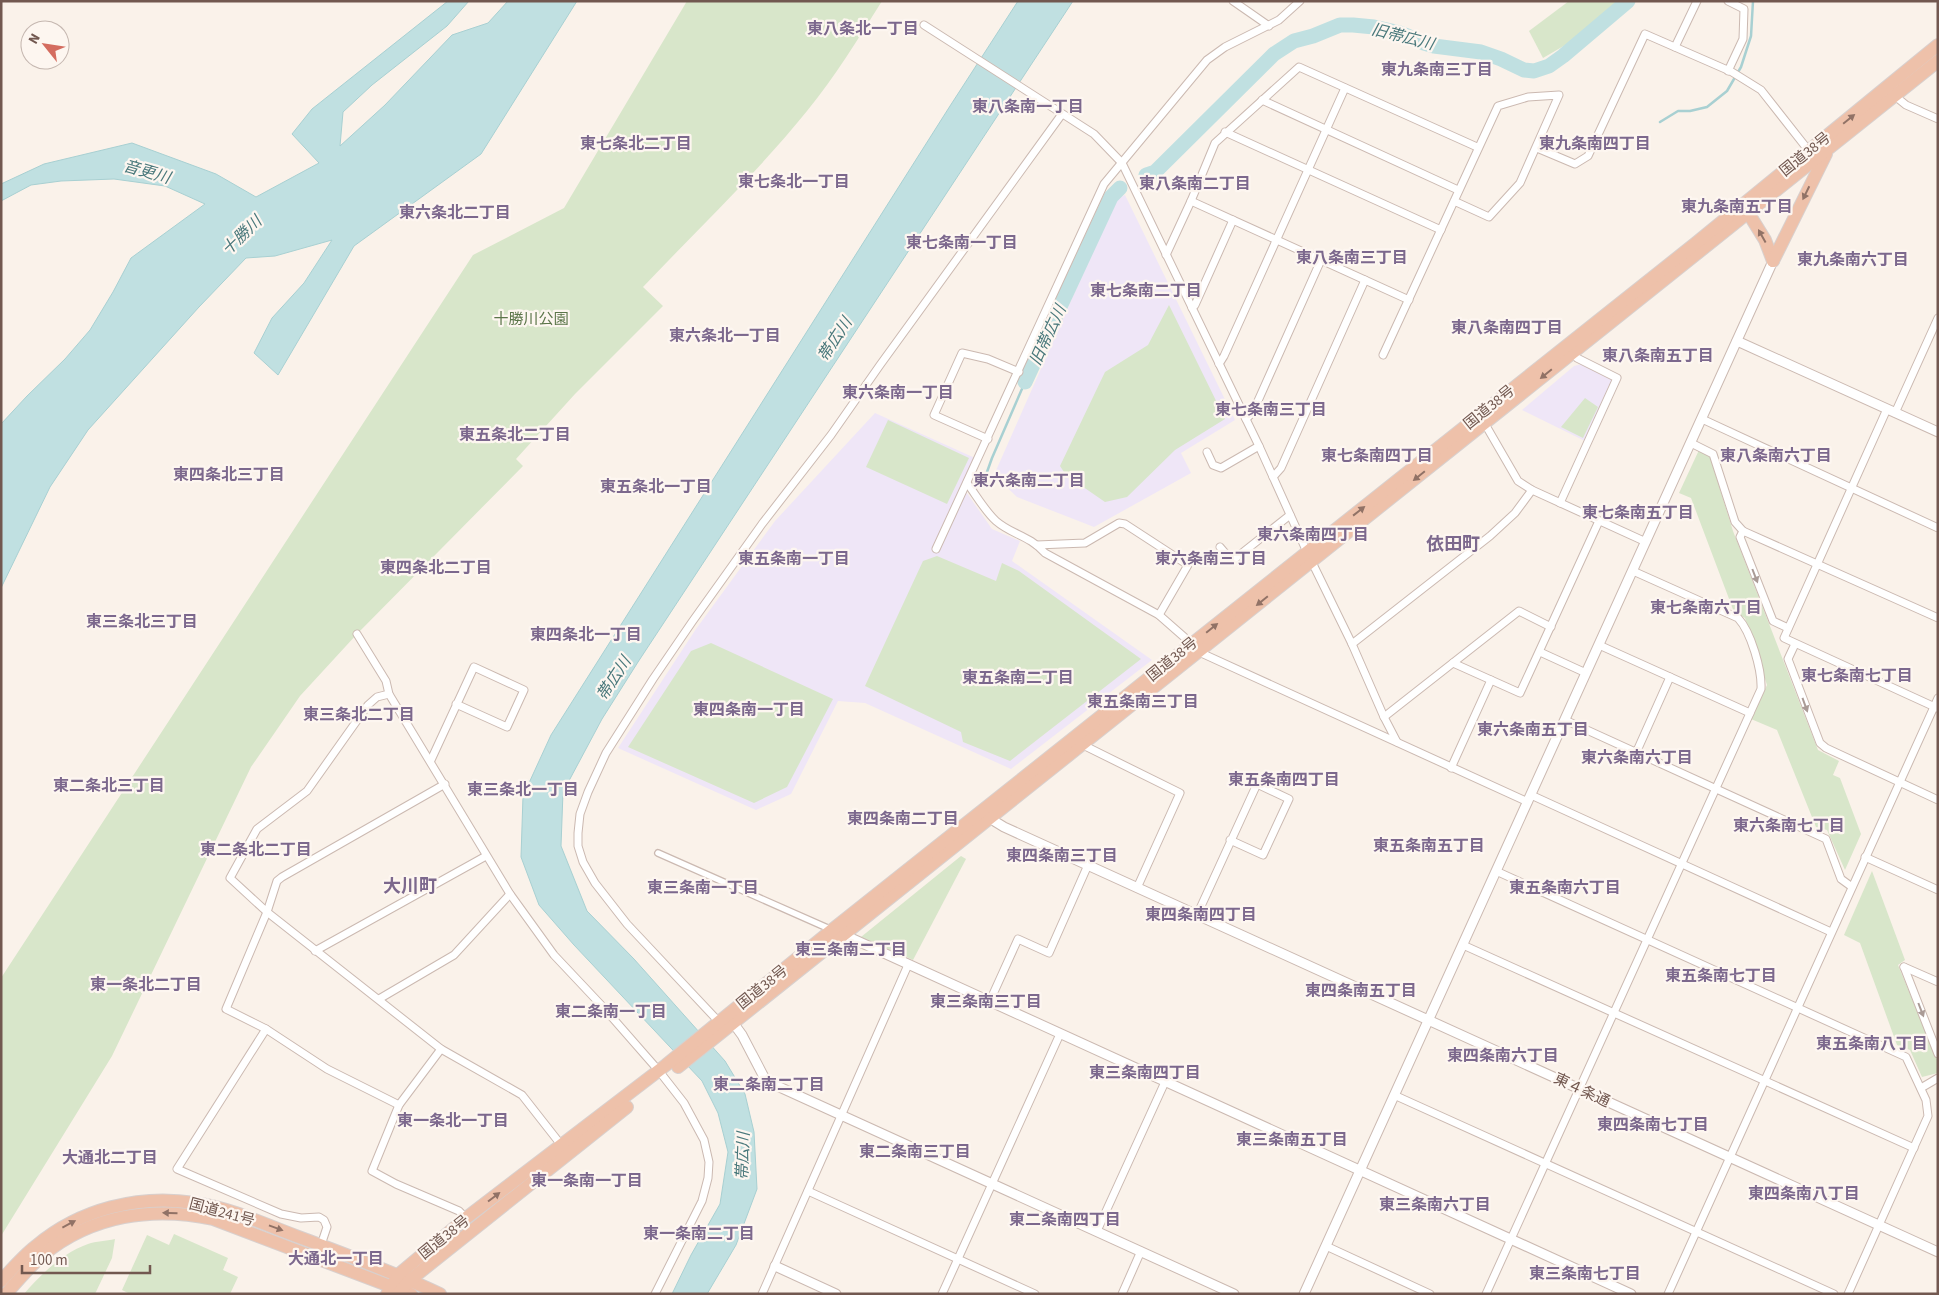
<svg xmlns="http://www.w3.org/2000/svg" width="1939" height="1295" font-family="'Source Sans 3','Noto Sans JP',sans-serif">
  <rect width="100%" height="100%" fill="#faf2ea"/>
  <!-- education -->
  <g fill="#efe6f7">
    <polygon points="1125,195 1235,420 1181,453 1191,473 1094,527 1017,497 994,475 1116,199"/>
    <polygon points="1582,364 1611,379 1611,385 1585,441 1522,410 1574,366"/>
    <polygon points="875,413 975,458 962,486 992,529 1020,541 1012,561 1152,660 1011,769 865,703 838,701 791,794 756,810 618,748 696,629 775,521"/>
  </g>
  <!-- green -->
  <g fill="#d8e6ca">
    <path d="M687 1H882C858 39 835 77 807 111 756 174 698 229 643 287L663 306 575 394 516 459 523 466 357 634 300 696 251 767 112 1056 1 1236V978L473 255 564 208Z"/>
    <polygon points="1569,1 1619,1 1567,44 1543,58 1529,31"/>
    <polygon points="1169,305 1225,419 1175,450 1127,497 1105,502 1066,475 1060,466 1105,372 1148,345"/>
    <polygon points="1585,398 1598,407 1583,438 1561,427"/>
    <polygon points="888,420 969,458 947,504 866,467"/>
    <polygon points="1699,450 1710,457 1733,531 1818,750 1839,761 1833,775 1840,778 1861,834 1845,870 1827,830 1816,827 1777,730 1751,719 1767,685 1745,618 1734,612 1691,498 1679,493"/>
    <polygon points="937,556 996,581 1002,563 1019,571 1141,659 1010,761 963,742 961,732 865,686 923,561"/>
    <polygon points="711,643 833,699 787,787 754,803 628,747 691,651"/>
    <polygon points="961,856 966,859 913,960 861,937"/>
    <polygon points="1872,871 1905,960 1898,965 1938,1062 1938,1073 1922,1077 1910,1050 1897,1045 1860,943 1844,935"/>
    <polygon points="174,1234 228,1258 223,1270 238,1277 230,1294 130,1294 122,1290 147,1235 169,1245"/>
    <path d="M115 1239 112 1258 95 1294H24C40 1275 64 1252 88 1244 96 1241 106 1241 115 1239Z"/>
  </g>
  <!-- water -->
  <g fill="#c0e0e1" stroke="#a8d0d2">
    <polygon points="448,1 469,1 447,26 372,85 343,112 340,146 385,105 452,35 488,23 508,1 577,1 481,154 354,246 278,375 254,353 272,318 304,283 332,240 275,256 246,258 199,307 88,430 50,487 1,588 1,424 27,396 65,359 90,330 113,292 131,258 205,204 165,186 114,179 61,181 31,185 1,201 1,184 44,164 132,143 216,174 256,197 319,163 292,134 312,109"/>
    <polygon points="1018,1 1073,1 638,662 602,719 563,792 561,846 587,911 634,959 725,1061 745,1094 754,1132 757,1189 736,1245 707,1294 672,1294 691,1255 720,1204 728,1152 718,1113 702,1081 574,945 539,905 521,857 523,796 551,735 950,106"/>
  </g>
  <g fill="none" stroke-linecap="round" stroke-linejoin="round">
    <!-- stream -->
    <g stroke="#a8d0d2" stroke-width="2.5">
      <polyline points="1660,122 1678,111 1690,111 1707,107 1727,91 1741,67 1751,36 1753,1"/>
      <polyline points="982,486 992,458 1025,382"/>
    </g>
    <!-- river -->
    <g stroke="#c0e0e1" stroke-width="15">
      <polyline points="1146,175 1155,172 1274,54 1294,41 1313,36 1340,25 1353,25 1374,27 1400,33 1424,43 1434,46 1481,52 1501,59 1524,70 1534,71 1549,66 1563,56 1628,1"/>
      <polyline points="1025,382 1111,197 1120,188"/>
    </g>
    <!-- pedestrian casing -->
    <g stroke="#cbb9b1" stroke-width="8">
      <polyline id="pedestrian" points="658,853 832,930"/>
    </g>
    <!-- minor casing -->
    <g stroke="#cbb9b1" stroke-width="9">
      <g id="minor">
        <polyline points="1233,1 1269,26"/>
        <polyline points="1728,1 1744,9 1743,39 1728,71"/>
        <polyline points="924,25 1094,134 1122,163 1259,446 1307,552 1352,644 1384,717 1397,742"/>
        <polyline points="1675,47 1697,1"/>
        <polyline points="1895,96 1906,105 1938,119"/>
        <polyline points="1262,100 1458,190"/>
        <polyline points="1225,132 1441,230"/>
        <polyline points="1537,148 1575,164 1588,156 1645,34 1732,72 1761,90 1809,151"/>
        <polyline points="1191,201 1409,300"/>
        <polyline points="1166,255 1191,201 1215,143 1299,67 1477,147"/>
        <polyline points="1192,308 1195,305 1233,220"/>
        <polyline points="1383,355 1498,106 1528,97 1559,95 1520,183 1489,217 1454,201"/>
        <polyline points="1219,364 1224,356 1345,88"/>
        <polyline points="1887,409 1784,638 1937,708"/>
        <polyline points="1895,413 1938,318"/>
        <polyline points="1246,419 1253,412 1321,260"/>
        <polyline points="1702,419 1938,528"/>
        <polyline points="1485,424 1518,481 1532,490 1646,542"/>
        <polyline points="988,439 934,415 962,353 988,359 1019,372"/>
        <polyline points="1691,443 1713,454 1735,522 1743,531 1938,618"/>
        <polyline points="1207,452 1213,465 1221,468 1259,446"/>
        <polyline points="1273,477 1281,468 1365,280"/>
        <path d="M967 483C976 495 985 511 996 521 1012 535 1029 535 1045 553L1159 615 1192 644"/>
        <polyline points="1560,503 1617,378 1577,358 1573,353"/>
        <polyline points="1743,531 1740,537 1773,621 1788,628"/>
        <polyline points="1037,545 1085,543 1119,523 1125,524 1188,565 1159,615"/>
        <polyline points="1220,547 1232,561 1290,515"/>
        <polyline points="936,549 1104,184 1207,60 1225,47 1279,20 1300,1"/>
        <polyline points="357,634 386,681 389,694 510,894 554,955 603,1007 659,1071 684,1103 704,1140 709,1162 708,1178 702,1201 655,1294"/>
        <polyline points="1352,644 1490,536 1515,513 1532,490"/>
        <polyline points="1795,644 1788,659 1820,743 1826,748 1938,800"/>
        <polyline points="1599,645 1750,713"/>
        <polyline points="1199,652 1528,802"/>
        <polyline points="1540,652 1586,673"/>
        <polyline points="1453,663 1520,693 1599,521"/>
        <polyline points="389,694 377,697 368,705 307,791 257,829 230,878 267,912 441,1049 522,1095 562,1146"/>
        <polyline points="1384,717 1519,611 1551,627"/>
        <polyline points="1565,720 1826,839 1841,879 1852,887"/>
        <polyline points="1081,744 1180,793 1137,888"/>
        <polyline points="1636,753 1670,677"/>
        <polyline points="431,760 474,667 524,690 507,727 456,704"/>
        <polyline points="1451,768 1491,680"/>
        <polyline points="1531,795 1831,932"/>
        <polyline points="1865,857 1938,890"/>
        <polyline points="1496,871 1906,1057 1926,1100 1928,1116 1848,1294"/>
        <polyline points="1197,915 1257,784 1289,799 1263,855 1230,840"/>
        <polyline points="1463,945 1914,1148"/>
        <polyline points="315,951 486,856"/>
        <polyline points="1904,967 1938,1054"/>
        <polyline points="1904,967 1938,982"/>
        <polyline points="379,999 454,955 510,894"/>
        <polyline points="989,1003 1018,939 1049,953 1088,865"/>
        <polyline points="720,1023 627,924 595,883 583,862 578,846 578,833 580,814 588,792 606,753 653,679 692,622 762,524 831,435 880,365 1062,114"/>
        <polyline points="266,1029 177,1169 281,1214 301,1218 319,1217 324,1220 327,1227 321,1245"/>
        <polyline points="441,1049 399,1105 372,1171 396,1184 459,1211 466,1218"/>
        <polyline points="1921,1088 1938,1078"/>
        <polyline points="1394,1095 1834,1294"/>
        <polyline points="399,1105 327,1069 266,1029 226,1009 267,912 277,881 282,877 445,784"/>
        <polyline points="808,1191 1035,1294"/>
        <polyline points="1097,1231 1165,1082"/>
        <polyline points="1326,1246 1430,1294"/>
        <polyline points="762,1294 908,965"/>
        <polyline points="942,1294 1060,1034"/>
        <polyline points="1122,1294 1141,1251"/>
        <path d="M1486 1294 1761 689C1762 670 1751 632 1738 618L1633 571"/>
        <polyline points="1668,1294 1938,698"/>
      </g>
    </g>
    <!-- tertiary casing -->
    <g stroke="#cbb9b1" stroke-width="11">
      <g id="tertiary">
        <polyline points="1737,341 1938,432"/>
        <polyline points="986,816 1004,827 1938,1252"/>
        <polyline points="840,933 1631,1294"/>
        <polyline points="731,1020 742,1035 765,1079 775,1085 1234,1294"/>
        <polyline points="775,1266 836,1294"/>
        <polyline points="1304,1294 1773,261"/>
      </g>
    </g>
    <!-- trunk casing -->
    <g stroke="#d8d0ce" stroke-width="14">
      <g id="trunk">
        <polyline points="1744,206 1765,240 1773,261"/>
        <polyline points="1773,261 1826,154"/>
        <polyline points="678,1067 1938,61"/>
        <path d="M1 1281C12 1269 23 1256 36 1246 80 1209 139 1194 195 1203 230 1208 264 1224 296 1236 345 1254 393 1272 440 1294"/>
        <path d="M6 1294C18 1280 29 1267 43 1255 91 1215 153 1206 213 1219L411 1294"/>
        <polyline points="387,1294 399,1274 466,1218 666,1065 832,930 1696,243 1938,45"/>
        <polyline points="398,1294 410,1280 627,1107"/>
      </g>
    </g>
    <!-- pedestrian -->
    <use href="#pedestrian" stroke="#fff" stroke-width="5.5"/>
    <!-- minor -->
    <use href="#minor" stroke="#fff" stroke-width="7"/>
    <!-- tertiary -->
    <use href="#tertiary" stroke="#fff" stroke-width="9"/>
    <!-- trunk -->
    <use href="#trunk" stroke="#eec1aa" stroke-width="12"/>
  </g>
  <!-- one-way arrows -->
  <defs><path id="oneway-solid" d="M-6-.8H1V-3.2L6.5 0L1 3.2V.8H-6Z" transform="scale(1.25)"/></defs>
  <g fill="#917266">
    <use href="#oneway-solid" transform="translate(1849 119) rotate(-39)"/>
    <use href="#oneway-solid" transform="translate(1806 193) rotate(116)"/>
    <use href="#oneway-solid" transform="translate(1762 236) rotate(-119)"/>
    <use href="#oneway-solid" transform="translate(1546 374) rotate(141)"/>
    <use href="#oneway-solid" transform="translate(1419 476) rotate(141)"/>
    <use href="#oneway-solid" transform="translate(1359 511) rotate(-38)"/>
    <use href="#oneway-solid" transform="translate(1262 601) rotate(141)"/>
    <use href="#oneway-solid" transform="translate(1212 628) rotate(-39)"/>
    <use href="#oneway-solid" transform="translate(494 1197) rotate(-37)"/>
    <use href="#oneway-solid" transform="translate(170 1213) rotate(-178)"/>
    <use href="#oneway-solid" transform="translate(69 1224) rotate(-28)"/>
    <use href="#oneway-solid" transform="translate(276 1228) rotate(20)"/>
  </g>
  <g fill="#aa9b96">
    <use href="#oneway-solid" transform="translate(1755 576) rotate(69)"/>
    <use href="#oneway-solid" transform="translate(1805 705) rotate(70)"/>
    <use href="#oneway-solid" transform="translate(1921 1010) rotate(69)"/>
  </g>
  <g text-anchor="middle" stroke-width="4.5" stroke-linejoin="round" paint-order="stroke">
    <!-- street labels -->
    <g font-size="15" fill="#725850" stroke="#fdf6f0">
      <text transform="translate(1805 154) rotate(-39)" y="5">国道38号</text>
      <text transform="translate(1489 407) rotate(-39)" y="5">国道38号</text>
      <text transform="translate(1172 659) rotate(-39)" y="5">国道38号</text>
      <text transform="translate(762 987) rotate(-39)" y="5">国道38号</text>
      <text transform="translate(1582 1090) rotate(25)" y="5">東４条通</text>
      <text transform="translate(222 1212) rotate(15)" y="5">国道241号</text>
      <text transform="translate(444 1237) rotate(-39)" y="5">国道38号</text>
    </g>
    <!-- park labels -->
    <g font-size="15" fill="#5c764a" stroke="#fdf6f0">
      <text x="531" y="324">十勝川公園</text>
    </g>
    <!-- neighbourhood labels -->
    <g font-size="16" font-weight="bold" fill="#7c688d" stroke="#fdf6f0">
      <text x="863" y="34">東八条北一丁目</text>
      <text x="1437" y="75">東九条南三丁目</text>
      <text x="1028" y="112">東八条南一丁目</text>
      <text x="636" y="149">東七条北二丁目</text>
      <text x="1595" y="149">東九条南四丁目</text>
      <text x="794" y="187">東七条北一丁目</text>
      <text x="1195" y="189">東八条南二丁目</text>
      <text x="1737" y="212">東九条南五丁目</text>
      <text x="455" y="218">東六条北二丁目</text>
      <text x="962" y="248">東七条南一丁目</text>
      <text x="1352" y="263">東八条南三丁目</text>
      <text x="1853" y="265">東九条南六丁目</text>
      <text x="1146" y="296">東七条南二丁目</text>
      <text x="1507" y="333">東八条南四丁目</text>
      <text x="725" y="341">東六条北一丁目</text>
      <text x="1658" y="361">東八条南五丁目</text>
      <text x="898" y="398">東六条南一丁目</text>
      <text x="1271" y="415">東七条南三丁目</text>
      <text x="515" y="440">東五条北二丁目</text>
      <text x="1377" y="461">東七条南四丁目</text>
      <text x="1776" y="461">東八条南六丁目</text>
      <text x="229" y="480">東四条北三丁目</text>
      <text x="1029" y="486">東六条南二丁目</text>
      <text x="656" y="492">東五条北一丁目</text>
      <text x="1638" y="518">東七条南五丁目</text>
      <text x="1313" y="540">東六条南四丁目</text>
      <text x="794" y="564">東五条南一丁目</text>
      <text x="1211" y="564">東六条南三丁目</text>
      <text x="436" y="573">東四条北二丁目</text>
      <text x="1706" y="613">東七条南六丁目</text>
      <text x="142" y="627">東三条北三丁目</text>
      <text x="586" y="640">東四条北一丁目</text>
      <text x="1857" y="681">東七条南七丁目</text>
      <text x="1018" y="683">東五条南二丁目</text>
      <text x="1143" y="707">東五条南三丁目</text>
      <text x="749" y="715">東四条南一丁目</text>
      <text x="359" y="720">東三条北二丁目</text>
      <text x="1533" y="735">東六条南五丁目</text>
      <text x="1637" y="763">東六条南六丁目</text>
      <text x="1284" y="785">東五条南四丁目</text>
      <text x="109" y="791">東二条北三丁目</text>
      <text x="523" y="795">東三条北一丁目</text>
      <text x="903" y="824">東四条南二丁目</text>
      <text x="1789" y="831">東六条南七丁目</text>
      <text x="1429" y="851">東五条南五丁目</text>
      <text x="256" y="855">東二条北二丁目</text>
      <text x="1062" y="861">東四条南三丁目</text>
      <text x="703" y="893">東三条南一丁目</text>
      <text x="1565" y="893">東五条南六丁目</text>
      <text x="1201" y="920">東四条南四丁目</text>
      <text x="851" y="955">東三条南二丁目</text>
      <text x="1721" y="981">東五条南七丁目</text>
      <text x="146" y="990">東一条北二丁目</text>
      <text x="1361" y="996">東四条南五丁目</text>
      <text x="986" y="1007">東三条南三丁目</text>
      <text x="611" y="1017">東二条南一丁目</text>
      <text x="1872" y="1049">東五条南八丁目</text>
      <text x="1503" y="1061">東四条南六丁目</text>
      <text x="1145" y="1078">東三条南四丁目</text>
      <text x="769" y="1090">東二条南二丁目</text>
      <text x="453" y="1126">東一条北一丁目</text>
      <text x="1653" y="1130">東四条南七丁目</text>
      <text x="1292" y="1145">東三条南五丁目</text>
      <text x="915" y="1157">東二条南三丁目</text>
      <text x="110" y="1163">大通北二丁目</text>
      <text x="587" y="1186">東一条南一丁目</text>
      <text x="1804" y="1199">東四条南八丁目</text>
      <text x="1435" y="1210">東三条南六丁目</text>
      <text x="1065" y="1225">東二条南四丁目</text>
      <text x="699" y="1239">東一条南二丁目</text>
      <text x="336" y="1264">大通北一丁目</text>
      <text x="1585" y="1279">東三条南七丁目</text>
    </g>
    <!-- water labels -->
    <g font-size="16" font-style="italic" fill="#49787b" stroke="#fdf6f0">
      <text transform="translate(1403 36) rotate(14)" y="6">旧帯広川</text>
      <text transform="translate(147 171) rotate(16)" y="6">音更川</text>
      <text transform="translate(241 235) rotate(-44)" y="6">十勝川</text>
      <text transform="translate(1047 335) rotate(-65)" y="6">旧帯広川</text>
      <text transform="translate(834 339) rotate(-57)" y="6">帯広川</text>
      <text transform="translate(613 678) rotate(-57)" y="6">帯広川</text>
      <text transform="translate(742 1156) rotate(-88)" y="6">帯広川</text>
    </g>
    <!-- quarter labels -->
    <g font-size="18" font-weight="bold" fill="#7c688d" stroke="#fdf6f0">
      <text x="1453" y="550">依田町</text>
      <text x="410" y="892">大川町</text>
    </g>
  </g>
  <!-- border -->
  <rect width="1939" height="1295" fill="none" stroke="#725850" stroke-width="5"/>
  <!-- north arrow -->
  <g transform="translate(45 45) rotate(300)"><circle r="24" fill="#fdf6f0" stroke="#c5b7b0"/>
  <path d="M0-4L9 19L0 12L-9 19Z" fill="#d46c5f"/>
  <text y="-8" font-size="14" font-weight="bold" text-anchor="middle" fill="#725850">N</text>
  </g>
  <!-- scale -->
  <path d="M22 1265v8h128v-8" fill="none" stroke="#725850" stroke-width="2.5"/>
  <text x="30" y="1265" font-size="15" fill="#725850" stroke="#fdf6f0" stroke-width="4" paint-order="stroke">100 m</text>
</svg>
